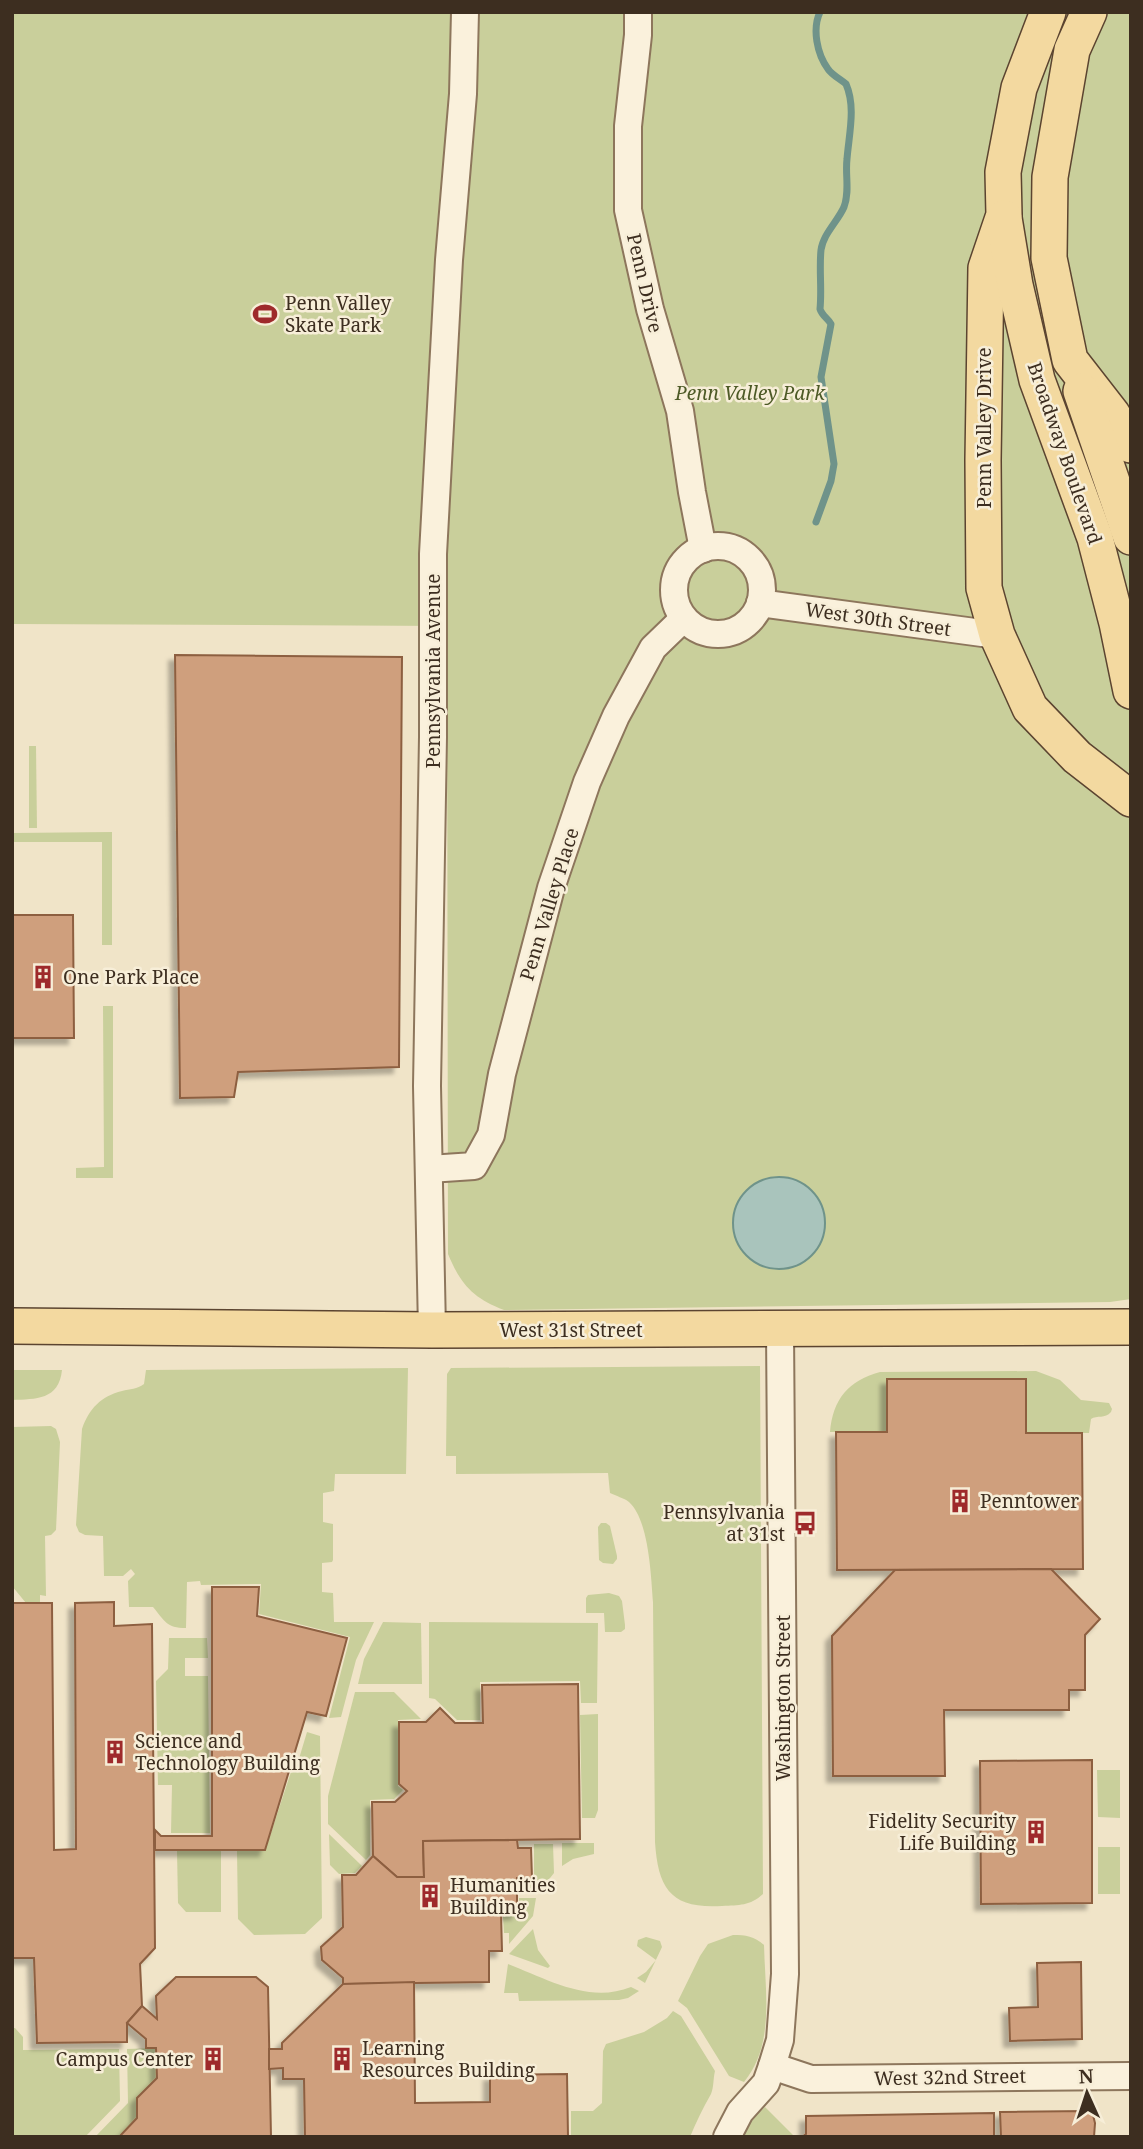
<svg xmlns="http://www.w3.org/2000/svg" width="1143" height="2149" font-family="'Noto Serif',serif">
  <defs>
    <filter id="shadow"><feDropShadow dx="-6" dy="6" stdDeviation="2" flood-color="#0004"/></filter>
  </defs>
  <rect width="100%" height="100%" fill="#f0e4c8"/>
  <!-- green -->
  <g fill="#c9cf9b">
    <path d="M12 12H1131V1299L1110 1302 504 1310C473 1298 461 1285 448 1254L447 626 12 624Z"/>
    <polygon points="29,746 36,746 37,828 29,828"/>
    <polygon points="112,832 112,945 102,945 102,842 12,842 12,833"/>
    <polygon points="103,1006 113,1006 113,1178 76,1178 76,1168 104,1167"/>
    <path d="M760 1366 763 1894C750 1906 739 1905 722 1906 672 1909 658 1890 655 1842L653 1602C651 1576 649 1520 629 1502 624 1498 616 1496 610 1493L608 1473 456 1474V1456H446L447 1374 451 1368Z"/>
    <path d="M408 1368 406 1474H335L334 1491 323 1493V1522L333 1524V1560L332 1562 322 1563V1592L333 1593 334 1622H374L356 1660 341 1717 329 1718 350 1637 259 1614 261 1584 201 1585 200 1581 187 1582 186 1628C166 1628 165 1621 153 1607H129L128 1581 135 1574 131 1569 123 1576H104L103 1536 85 1535 79 1532 76 1525 82 1429C89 1409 101 1396 122 1391 130 1389 137 1389 144 1384L146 1370Z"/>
    <path d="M12 1370H62C59 1400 36 1399 12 1400Z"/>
    <path d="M1036 1371 1060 1380 1081 1400 1109 1403 1112 1409 1111 1412C1105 1419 1097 1415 1091 1419L1089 1433H1026L1025 1379H887V1432H830C833 1399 848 1381 880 1372Z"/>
    <polygon points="51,1426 56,1429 60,1442 56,1530 51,1535 45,1536 46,1596 40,1595 40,1603 26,1603 12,1586 12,1427"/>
    <polygon points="601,1523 606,1523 610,1526 617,1556 617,1559 613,1564 603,1563 599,1560 598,1527"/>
    <polygon points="609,1593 619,1596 622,1601 625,1625 625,1629 621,1632 605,1632 604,1613 586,1613 586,1598 588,1595"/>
    <polygon points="383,1622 421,1623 422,1684 358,1684 364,1659"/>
    <polygon points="429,1622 598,1623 597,1703 581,1703 580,1681 480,1682 480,1720 457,1720 435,1699 429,1698"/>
    <polygon points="169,1638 207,1638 208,1658 185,1658 185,1676 208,1676 210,1833 171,1833 172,1785 158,1785 156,1681 168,1669"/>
    <polygon points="355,1692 394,1692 421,1719 398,1720 398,1786 403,1790 394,1799 370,1800 370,1855 366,1860 328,1824 328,1796"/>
    <polygon points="598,1714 598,1810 595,1818 582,1818 580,1715"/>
    <polygon points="307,1732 320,1736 322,1918 305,1934 254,1935 238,1919 237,1851 265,1851 291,1772 295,1772"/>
    <polygon points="1097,1770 1120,1770 1120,1818 1098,1817"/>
    <polygon points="329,1834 362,1866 355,1873 339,1874 330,1865"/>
    <polygon points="562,1843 594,1843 594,1854 573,1859 562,1866"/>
    <polygon points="534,1844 553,1844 554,1873 542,1888 530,1888 530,1880 534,1880"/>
    <rect x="1098" y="1847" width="22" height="47"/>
    <polygon points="221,1850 221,1912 186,1912 178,1903 177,1851"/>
    <polygon points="519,1898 536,1898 533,1916 509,1944 509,1933 504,1933 503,1916 519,1916"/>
    <polygon points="533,1929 538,1950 550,1966 548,1968 509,1954"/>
    <path d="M733 1935C746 1935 754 1936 764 1945 765 1991 775 2045 744 2082L729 2076 687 2008 678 2001 700 1956 708 1944Z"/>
    <polygon points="646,1937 660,1941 662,1947 645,1983 637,1978 646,1972 656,1960 637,1946 638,1940"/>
    <path d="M508 1964C547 1979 589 2004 631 1987L639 1991 628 1998 619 2000 519 2001 518 1993H504Z"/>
    <path d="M673 2011 681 2016 715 2071C713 2079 714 2087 711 2094 703 2108 696 2122 690 2137H571V2111H593L602 2103 603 2051 606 2044 644 2032 667 2018Z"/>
    <polygon points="12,2028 15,2028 23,2037 23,2050 119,2049 120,2101 85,2137 12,2137"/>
    <polygon points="156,2048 157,2078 137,2098 137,2118 119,2137 95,2137 128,2103 127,2049"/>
    <polygon points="765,2107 795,2137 743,2137 754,2117"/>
  </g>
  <!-- water -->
  <circle fill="#a9c4bc" stroke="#6f938a" stroke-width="2" cx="779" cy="1223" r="46"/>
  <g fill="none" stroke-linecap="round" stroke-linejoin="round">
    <!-- stream -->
    <path stroke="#6f938a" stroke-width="7" d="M816 522 831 481 834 464 821 377 831 324C828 318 822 316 820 309 822 289 819 269 821 250 823 234 838 221 844 207 850 191 845 175 847 159 849 134 856 107 846 84 840 79 832 75 828 69 817 54 812 29 820 12"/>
  </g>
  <!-- building -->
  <g fill="#cf9f7d" stroke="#8d5f41" stroke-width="2" filter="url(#shadow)">
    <polygon points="175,655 402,657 399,1067 238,1072 234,1097 180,1098"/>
    <polygon points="12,915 73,915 74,1038 12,1038"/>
    <polygon points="887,1379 1026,1379 1026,1433 1082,1433 1083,1569 837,1570 836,1432 887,1432"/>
    <polygon points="1051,1569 1100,1619 1085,1635 1085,1690 1069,1690 1069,1710 944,1710 945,1776 833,1776 832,1636 895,1570"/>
    <polygon points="212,1587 259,1587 257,1616 347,1638 326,1716 307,1712 265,1850 155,1850 155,1830 161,1836 212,1836"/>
    <polygon points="114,1602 114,1626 152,1624 155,1948 140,1964 142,2006 127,2023 127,2042 37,2043 34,1958 12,1958 12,1603 52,1603 54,1850 76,1849 75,1603"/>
    <polygon points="578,1684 580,1839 423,1841 424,1877 397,1877 373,1856 372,1802 395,1802 407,1791 399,1784 399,1722 426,1722 440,1708 455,1723 483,1723 482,1685"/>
    <polygon points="1092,1760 1092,1903 981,1904 980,1761"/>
    <polygon points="517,1840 518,1848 531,1848 532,1878 517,1878 517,1913 501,1914 502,1951 489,1951 489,1982 343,1984 343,1978 322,1960 321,1947 343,1927 342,1875 356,1875 373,1856 397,1877 424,1877 423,1841"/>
    <polygon points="1081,1962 1082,2039 1010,2041 1009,2008 1038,2007 1037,1963"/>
    <polygon points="176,1977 256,1977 268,1987 271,2137 119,2137 137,2118 137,2098 157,2078 156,2048 146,2048 146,2039 127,2023 142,2006 157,2019 156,1996"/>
    <polygon points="414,1982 415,2103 490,2102 490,2075 567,2074 568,2137 305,2137 304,2079 283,2079 283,2068 269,2069 269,2049 282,2049 282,2043 343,1984"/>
    <polygon points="1088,2111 1093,2115 1095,2123 1094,2137 1001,2137 1000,2112"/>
    <polygon points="994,2113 994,2137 802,2137 806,2134 806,2116"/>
  </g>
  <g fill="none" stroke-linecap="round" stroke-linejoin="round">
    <!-- minor casing -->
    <g stroke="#8d765c" stroke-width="30">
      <g id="minor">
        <polyline points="638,12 638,35 628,126 628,210 650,309 680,411 692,492 703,549"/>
        <circle cx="718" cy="590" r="44"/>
        <polyline points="760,603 997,635"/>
        <polyline points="429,1169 474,1166 491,1135 502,1074 551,888 587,782 616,716 653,648 683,619"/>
        <polyline points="432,1330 427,1086 433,737 433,554 449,260 463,94 465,12"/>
        <polyline points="772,2066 811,2079 1131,2076"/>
        <polyline points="727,2137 740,2112 766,2083 772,2066 780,2040 785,1974 780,1330"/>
      </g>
    </g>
    <!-- major casing -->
    <g stroke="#5b4430" stroke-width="38">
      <g id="major">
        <polyline points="1048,12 1019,88 1003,172 1004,215 986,268 983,460 984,588 997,635 1030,708 1077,757 1131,799"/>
        <polyline points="1089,12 1072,50 1050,177 1049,258 1070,360 1112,414 1131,445"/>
        <polyline points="1004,218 1015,285 1037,380 1095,538 1117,623 1131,691"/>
        <polyline points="1081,391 1131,537"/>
        <polyline points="12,1326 432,1330 1131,1327"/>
      </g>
    </g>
    <!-- minor -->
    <use href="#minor" stroke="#faf1dc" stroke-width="26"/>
    <!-- major -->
    <use href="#major" stroke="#f3d9a0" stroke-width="35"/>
  </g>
  <!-- icons -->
  <defs>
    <g id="stadium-bare" transform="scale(1.89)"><path d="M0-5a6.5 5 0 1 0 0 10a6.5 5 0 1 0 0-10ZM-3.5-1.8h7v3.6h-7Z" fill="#9e2a2b" stroke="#f7eed8" stroke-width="2.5" paint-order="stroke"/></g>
    <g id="building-bare" transform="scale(1.89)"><path d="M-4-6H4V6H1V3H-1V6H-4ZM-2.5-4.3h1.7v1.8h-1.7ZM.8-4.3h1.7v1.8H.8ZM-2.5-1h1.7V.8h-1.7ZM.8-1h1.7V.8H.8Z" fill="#9e2a2b" stroke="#f7eed8" stroke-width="2.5" paint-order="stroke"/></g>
    <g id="bus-bare" transform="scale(1.89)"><path d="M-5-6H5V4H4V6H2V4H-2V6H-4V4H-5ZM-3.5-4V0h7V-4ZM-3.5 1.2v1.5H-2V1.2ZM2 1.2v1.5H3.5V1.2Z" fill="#9e2a2b" stroke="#f7eed8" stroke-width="2.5" paint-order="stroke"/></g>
  </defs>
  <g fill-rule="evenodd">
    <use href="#stadium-bare" x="265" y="314"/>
    <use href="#building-bare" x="43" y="977"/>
    <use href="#building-bare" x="960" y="1501"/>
    <use href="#bus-bare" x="805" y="1523"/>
    <use href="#building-bare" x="115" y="1752"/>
    <use href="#building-bare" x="1036" y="1832"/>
    <use href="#building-bare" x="430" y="1896"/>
    <use href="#building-bare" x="213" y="2059"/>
    <use href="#building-bare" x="342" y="2059"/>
  </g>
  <g text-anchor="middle" stroke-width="5" stroke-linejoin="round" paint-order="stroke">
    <!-- street labels -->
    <g font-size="19" fill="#3d2e20" stroke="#f7eed8">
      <text transform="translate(645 283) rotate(77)" y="7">Penn Drive</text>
      <text transform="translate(984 428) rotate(-90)" y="7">Penn Valley Drive</text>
      <text transform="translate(1065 453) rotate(71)" y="7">Broadway Boulevard</text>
      <text transform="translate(878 619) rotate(8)" y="7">West 30th Street</text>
      <text transform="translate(433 671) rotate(-90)" y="7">Pennsylvania Avenue</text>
      <text transform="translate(549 904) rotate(-73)" y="7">Penn Valley Place</text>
      <text x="571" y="1337">West 31st Street</text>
      <text transform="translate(783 1698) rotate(-90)" y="7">Washington Street</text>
      <text transform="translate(950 2077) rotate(-1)" y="7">West 32nd Street</text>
    </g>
    <!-- poi labels -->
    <g font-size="19" fill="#3d2e20" stroke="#f7eed8" text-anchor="start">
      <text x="285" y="310">Penn Valley<tspan x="285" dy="22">Skate Park</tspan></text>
      <text x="63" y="984">One Park Place</text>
      <text x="980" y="1508">Penntower</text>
      <text x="785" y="1519" text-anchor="end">Pennsylvania<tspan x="785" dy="22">at 31st</tspan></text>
      <text x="135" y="1748">Science and<tspan x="135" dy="22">Technology Building</tspan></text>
      <text x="1016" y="1828" text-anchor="end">Fidelity Security<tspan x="1016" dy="22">Life Building</tspan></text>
      <text x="450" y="1892">Humanities<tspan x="450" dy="22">Building</tspan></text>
      <text x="362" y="2055">Learning<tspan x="362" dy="22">Resources Building</tspan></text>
      <text x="193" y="2066" text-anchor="end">Campus Center</text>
    </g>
    <!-- park labels -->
    <g font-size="19" font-style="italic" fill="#4d5a26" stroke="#f7eed8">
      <text x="750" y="400">Penn Valley Park</text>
    </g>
  </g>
  <!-- border -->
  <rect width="1143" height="2149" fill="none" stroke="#3d2e20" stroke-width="28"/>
  <!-- north arrow -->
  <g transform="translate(1087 2093) rotate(357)" stroke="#f7eed8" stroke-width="5" paint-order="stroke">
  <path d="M0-5L12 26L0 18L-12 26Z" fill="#3d2e20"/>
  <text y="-10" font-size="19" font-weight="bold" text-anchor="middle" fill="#3d2e20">N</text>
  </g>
</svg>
